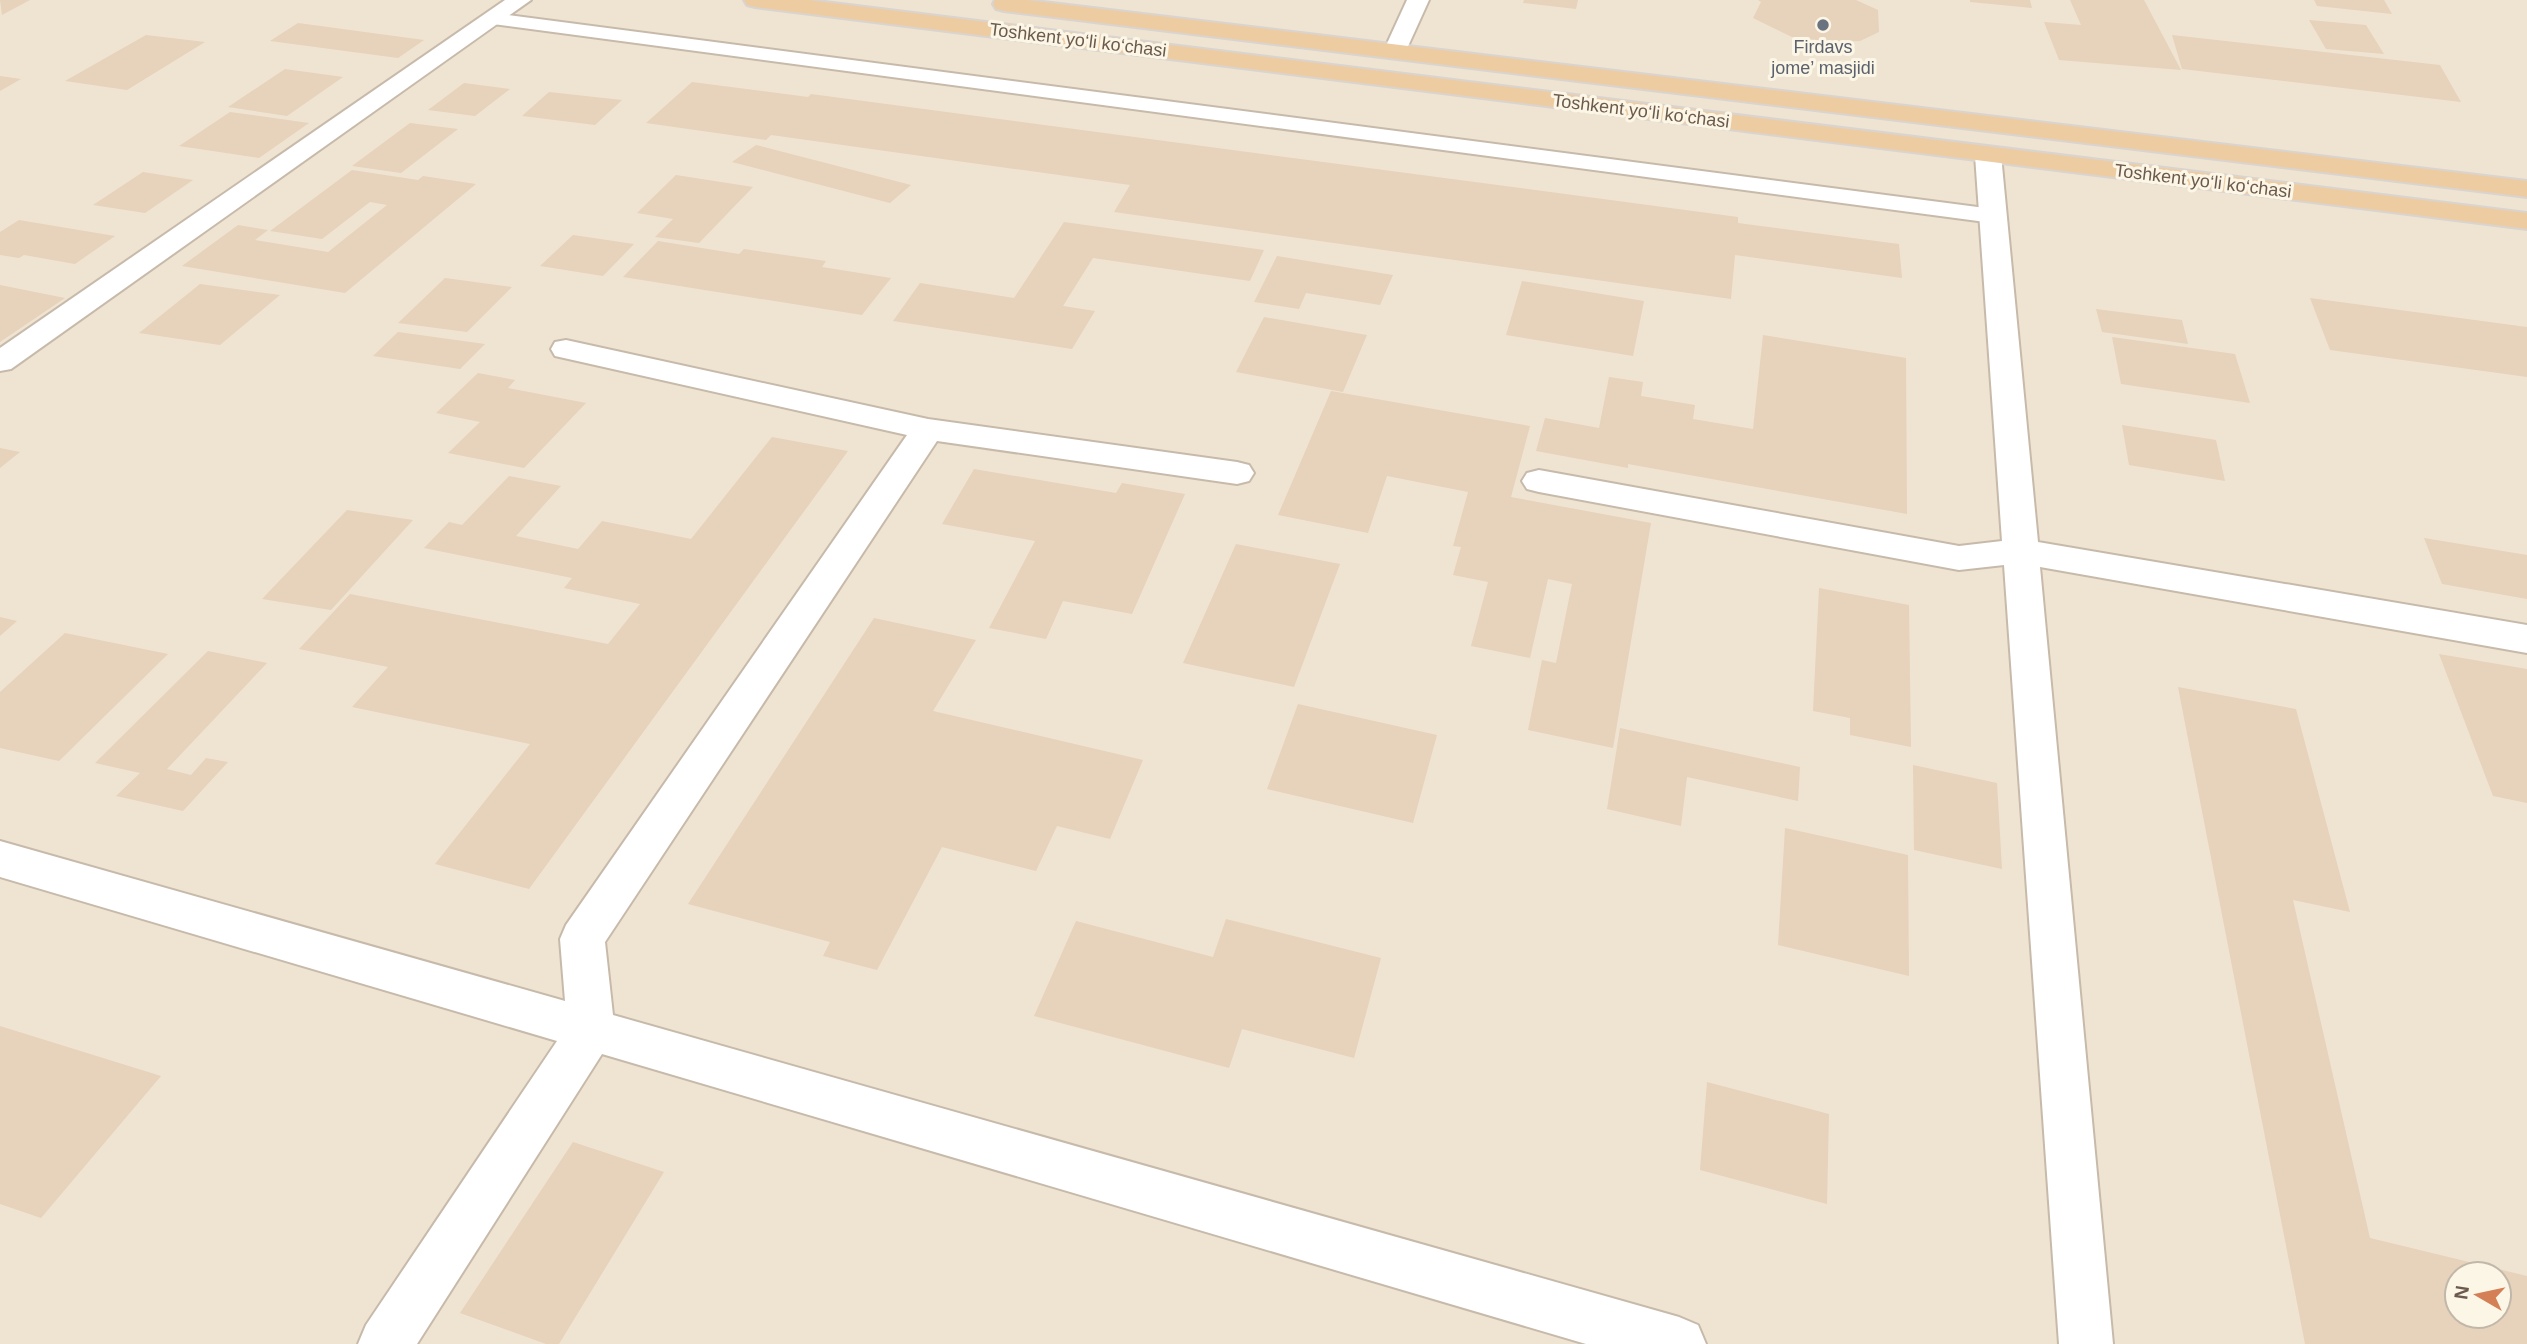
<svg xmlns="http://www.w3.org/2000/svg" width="2527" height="1344" font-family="Arial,sans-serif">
  <rect width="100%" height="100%" fill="#f8f2e2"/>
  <!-- residential -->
  <path fill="#efe4d1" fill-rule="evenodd" d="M0 0H2527V1344H0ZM2457 1274H2499V1316H2457Z"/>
  <!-- building -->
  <g fill="#e7d2bb" fill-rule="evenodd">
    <polygon points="0,0 30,0 2,15"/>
    <polygon points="1524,0 1578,0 1576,9 1523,3"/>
    <polygon points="1758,0 1856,0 1878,10 1879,32 1860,41 1831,42 1792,37 1753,18 1761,2"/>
    <polygon points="1970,0 2030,0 2032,8 1970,2"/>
    <polygon points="2070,0 2144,0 2181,70 2059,60 2044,22 2081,25"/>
    <polygon points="2314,0 2384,0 2392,14 2317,6"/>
    <polygon points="2309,20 2366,25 2384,54 2326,49"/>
    <polygon points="298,23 424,40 398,58 270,41"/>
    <polygon points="146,35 205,42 127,90 65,81"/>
    <polygon points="2172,35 2440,65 2461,102 2182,69"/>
    <polygon points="285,69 343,77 287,116 228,107"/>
    <polygon points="0,76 21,79 0,91"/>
    <polygon points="692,82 808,97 811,94 1738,217 1738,223 1899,244 1902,278 1735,255 1731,299 1114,212 1130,185 771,135 766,140 646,123"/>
    <polygon points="464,83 510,89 475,116 428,110"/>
    <polygon points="549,92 622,100 595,125 522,116"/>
    <polygon points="230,112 309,123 259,158 179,146"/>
    <polygon points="410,123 458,129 401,173 352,166"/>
    <polygon points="756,145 911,185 890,203 732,162"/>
    <polygon points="352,170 418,180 423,176 476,184 345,293 182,266 238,225 268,230 255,240 328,252 387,205 370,202 322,239 270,231"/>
    <polygon points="143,172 193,180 145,213 93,205"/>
    <polygon points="676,175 753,187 699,243 655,237 673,219 637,213"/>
    <polygon points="19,220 115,236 75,264 24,255 19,258 0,255 0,232"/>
    <polygon points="1064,222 1264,250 1250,281 1093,258 1063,306 1095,311 1072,349 893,321 920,283 1014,298"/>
    <polygon points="573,235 634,244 603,276 540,266"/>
    <polygon points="658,241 739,254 744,249 826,261 822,267 891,278 862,315 623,277"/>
    <polygon points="1277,256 1393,275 1380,305 1306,293 1299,309 1254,302"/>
    <polygon points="445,278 512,287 467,332 398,323"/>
    <polygon points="1522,281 1644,301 1633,356 1506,335"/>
    <polygon points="200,284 280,295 220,345 139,333"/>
    <polygon points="0,285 65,298 0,342"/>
    <polygon points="2310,298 2527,327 2527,377 2330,350"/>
    <polygon points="2096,309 2182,320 2188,344 2102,332"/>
    <polygon points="1264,317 1367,335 1343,392 1236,372"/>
    <polygon points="398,332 485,344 460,369 373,356"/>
    <polygon points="1763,335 1906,358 1907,514 1628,464 1628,468 1536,451 1545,418 1599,428 1609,377 1643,382 1641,396 1695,405 1693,419 1753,429"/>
    <polygon points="2112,337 2235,354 2250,403 2121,384"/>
    <polygon points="478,373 515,380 508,388 586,403 524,468 448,453 480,422 436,413"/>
    <polygon points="1331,391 1530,426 1511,497 1651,523 1613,748 1528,730 1542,660 1556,663 1572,584 1548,579 1530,658 1471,646 1488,582 1453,575 1461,547 1453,546 1468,492 1387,476 1368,533 1278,515"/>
    <polygon points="2122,425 2216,440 2225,481 2129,465"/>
    <polygon points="772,437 848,451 529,889 435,864 530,744 352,707 388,667 299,649 350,594 608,644 640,604 564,588 572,578 424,548 449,522 462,525 509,476 561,486 516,536 578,549 602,521 691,539"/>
    <polygon points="0,448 20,452 0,468"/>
    <polygon points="974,469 1116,493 1122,483 1185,494 1132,614 1063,601 1046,639 989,628 1035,541 942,524"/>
    <polygon points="347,510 413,520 331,610 262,599"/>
    <polygon points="2424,538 2527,555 2527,599 2442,584"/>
    <polygon points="1236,544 1340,564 1294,687 1183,663"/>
    <polygon points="1819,588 1909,605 1911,747 1850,735 1850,718 1813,711"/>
    <polygon points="0,617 17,621 0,636"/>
    <polygon points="874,618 976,640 933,711 1143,760 1110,839 1057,826 1036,871 942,847 877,970 823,956 830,942 688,904"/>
    <polygon points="65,633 168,654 59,761 0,748 0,692"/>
    <polygon points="208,651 267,663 167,769 191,775 206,758 228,762 183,811 116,796 140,773 95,763"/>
    <polygon points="2439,654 2527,669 2527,803 2493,796"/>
    <path d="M2178 687 2296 709 2350 912 2293 900 2370 1238 2527 1276V1344H2305ZM2457 1274H2499V1316H2457Z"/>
    <polygon points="1298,704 1437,735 1413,823 1267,789"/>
    <polygon points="1620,728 1800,767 1798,801 1687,777 1681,826 1607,809"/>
    <polygon points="1913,765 1997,783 2002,869 1914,850"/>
    <polygon points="1785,828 1908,855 1909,976 1778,945"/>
    <polygon points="1226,919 1381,958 1354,1058 1242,1029 1229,1068 1034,1016 1076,921 1213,957"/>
    <polygon points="0,1026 161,1076 41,1218 0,1204"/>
    <polygon points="1707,1082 1829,1114 1827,1204 1700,1170"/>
    <polygon points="573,1142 664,1172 559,1344 546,1344 460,1313"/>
  </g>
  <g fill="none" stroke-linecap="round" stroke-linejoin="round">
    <!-- service casing -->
    <g stroke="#c7baab" stroke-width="4">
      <polygon id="service" points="492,13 1993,209 2001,211 2005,216 2001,221 1993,223 485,23 482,19 485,15"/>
    </g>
    <!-- minor casing -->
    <g stroke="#c7baab" stroke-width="4">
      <g id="minor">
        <polygon points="505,0 531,0 11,369 0,371 0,348"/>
        <polygon points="1407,0 1429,0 1404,55 1388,55 1384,50"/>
        <polygon points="1988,147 1997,149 2001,155 2038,542 2527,625 2527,653 2040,567 2113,1344 2059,1344 2004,565 1959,570 1539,492 1527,489 1522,481 1527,473 1539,470 1959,546 2002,541 1975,155 1979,149"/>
        <polygon points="566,340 928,419 1237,462 1249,465 1254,473 1249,481 1237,484 937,441 605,942 613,1015 1679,1317 1698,1325 1706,1344 1586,1344 602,1054 417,1344 358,1344 366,1325 557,1041 0,877 0,841 565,1001 560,939 566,925 907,435 555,356 551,349 555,342"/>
      </g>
    </g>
    <!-- trunk casing -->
    <g stroke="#d9d4d0" stroke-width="4">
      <g id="trunk">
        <polygon points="744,0 809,0 2527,213 2527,229 755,7 747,5"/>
        <polygon points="995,0 1027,0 2527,181 2527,197 1004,11 996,9 993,4"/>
      </g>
    </g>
    <!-- service -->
    <use href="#service" fill="#fff" fill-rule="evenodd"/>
    <!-- minor -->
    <use href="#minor" fill="#fff" fill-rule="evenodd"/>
    <!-- trunk -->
    <use href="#trunk" fill="#eecca1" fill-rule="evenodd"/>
  </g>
  <!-- markers -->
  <circle fill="#6b7280" stroke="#fcf6e7" stroke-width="2.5" cx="1823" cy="25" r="7"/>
  <g text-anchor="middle" stroke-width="6" stroke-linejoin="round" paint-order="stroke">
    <!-- far-street labels -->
    <g font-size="18" fill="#6c5b4c" stroke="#fcf6e7">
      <text transform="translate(1078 40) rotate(7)" y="6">Toshkent yo‘li ko‘chasi</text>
      <text transform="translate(1641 111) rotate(7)" y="6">Toshkent yo‘li ko‘chasi</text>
      <text transform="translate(2203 181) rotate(7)" y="6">Toshkent yo‘li ko‘chasi</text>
    </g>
    <!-- far-worship labels -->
    <g font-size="18" fill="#5b616d" stroke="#fcf6e7">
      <text x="1823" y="53">Firdavs<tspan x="1823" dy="21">jome’ masjidi</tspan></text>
    </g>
  </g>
  <!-- north arrow -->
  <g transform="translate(2478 1295) rotate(279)"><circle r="33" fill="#fcf6e7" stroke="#c2b8a9" stroke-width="2"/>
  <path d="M0-5L12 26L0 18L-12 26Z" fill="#d47f55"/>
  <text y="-10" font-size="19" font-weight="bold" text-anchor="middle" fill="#6c5b4c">N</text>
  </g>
</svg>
